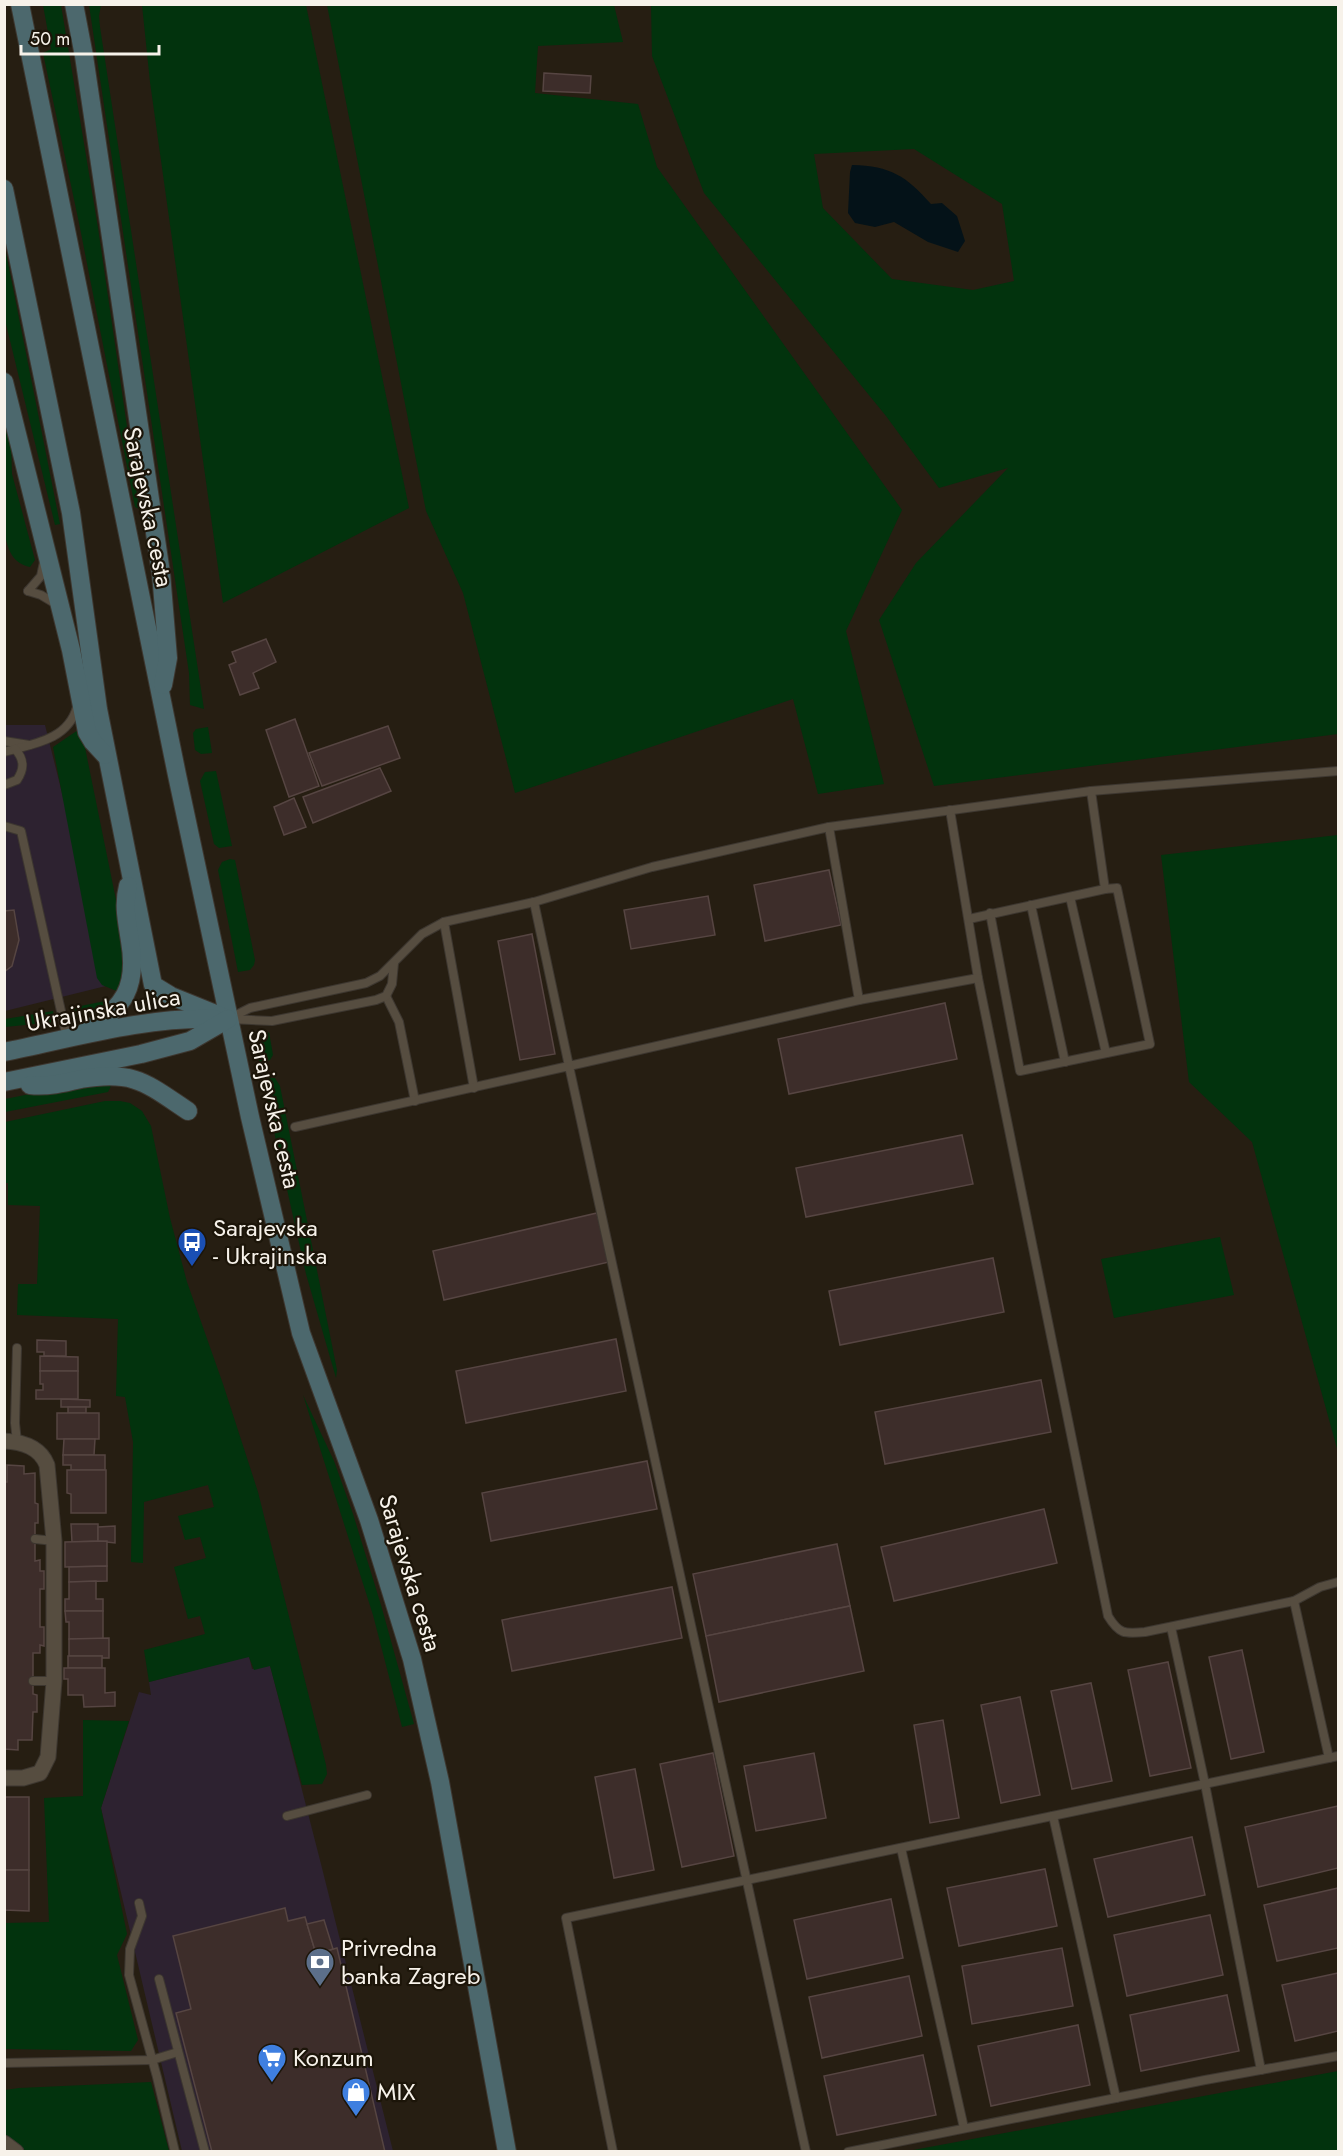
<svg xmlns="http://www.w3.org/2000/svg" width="1343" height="2156" font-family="Jost,sans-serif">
  <rect width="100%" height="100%" fill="#261e12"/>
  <!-- commercial -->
  <g fill="#2d2230">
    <polygon points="4,725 45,725 110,985 5,1011"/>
    <polygon points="249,1656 252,1669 270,1665 321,1864 393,2151 182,2151 101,1808 139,1692 151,1695 149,1682"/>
  </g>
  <!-- green -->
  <g fill="#02330d" fill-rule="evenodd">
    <polygon points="43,5 61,5 98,228 139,509 135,507 79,223 43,53 51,49"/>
    <polygon points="89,5 101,5 99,16 100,27 204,709 190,705 189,673"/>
    <polygon points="142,5 306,5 409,508 223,603 150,82"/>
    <polygon points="327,5 614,5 623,42 538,46 535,93 638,104 657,167 902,510 846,631 884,784 818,794 793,699 515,793 463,593 426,511"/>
    <path d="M651 5H1338V734L934 786 879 620 916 563 1008 468 939 488 886 416 704 193 652 56ZM914 149 1002 204 1014 281 973 290 892 279 823 208 814 154Z"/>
    <polygon points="5,248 60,524 55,525 5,320"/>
    <path d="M4 420 11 444 12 474 35 560 30 567C13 563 9 552 5 536Z"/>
    <polygon points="208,727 212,753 201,754 195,750 193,733 196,729"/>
    <polygon points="81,728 126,949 128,963 119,992 102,985 97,978 53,747"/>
    <polygon points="216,771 232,846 219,848 214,844 200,781 205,772"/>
    <polygon points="1338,835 1338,1452 1252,1142 1189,1082 1161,855"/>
    <polygon points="230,859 235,860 255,960 254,965 250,970 238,972 218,870 222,862"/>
    <polygon points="105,1001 110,1003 99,1010 73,1018 71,1008"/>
    <polygon points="53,1011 55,1022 5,1027 5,1019"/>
    <polygon points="269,1032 273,1055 270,1060 259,1064 259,1045"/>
    <polygon points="262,1078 275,1078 280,1086 337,1370 336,1378 306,1274"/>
    <polygon points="90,1082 112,1084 108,1092 5,1112 5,1099"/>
    <polygon points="105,1101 120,1101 130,1103 142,1111 151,1126 170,1218 187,1282 223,1384 258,1492 326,1765 327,1774 322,1784 302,1785 270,1666 254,1670 249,1657 149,1682 144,1650 205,1634 200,1616 188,1619 174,1567 206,1558 200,1537 185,1540 178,1516 214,1507 208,1485 144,1502 143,1563 131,1562 133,1442 125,1397 116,1396 118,1319 17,1315 18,1284 37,1284 40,1206 8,1205 8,1183 4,1183 5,1122"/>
    <polygon points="1220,1237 1234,1295 1114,1318 1101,1259"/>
    <polygon points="303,1395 334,1461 353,1514 381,1605 414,1724 402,1727 373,1615"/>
    <polygon points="83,1720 129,1721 101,1808 127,1934 117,1955 138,2040 131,2051 5,2049 5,1923 49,1922 44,1798 83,1796"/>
    <polygon points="1338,2071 1338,2151 908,2151"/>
    <polygon points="151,2082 169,2151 25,2151 5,2134 5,2090 19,2088"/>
  </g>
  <!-- water -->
  <path fill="#041218" d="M852 165C891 166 906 176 931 204L942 203 957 216 965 241 958 252 928 242 894 222 875 227 855 223 848 213 850 172Z"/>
  <!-- building -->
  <g fill="#3d2d2a" stroke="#564542" stroke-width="1.5">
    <polygon points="544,73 591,76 590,93 543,91"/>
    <polygon points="266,639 276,662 253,673 259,688 240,695 229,665 236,662 232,652"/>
    <polygon points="295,719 319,786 289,797 266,730"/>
    <polygon points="388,726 400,758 322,786 309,753"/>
    <polygon points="380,768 391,791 313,823 303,797"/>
    <polygon points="294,798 306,827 284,835 274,807"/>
    <polygon points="829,870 841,925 765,941 754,885"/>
    <polygon points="708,896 715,935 631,949 624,910"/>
    <polygon points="14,910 19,940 12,966 4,972 4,911"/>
    <polygon points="532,934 555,1054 520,1060 498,941"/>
    <polygon points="945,1003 957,1059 789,1094 778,1039"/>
    <polygon points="962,1135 973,1184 806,1217 796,1168"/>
    <polygon points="597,1213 609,1262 444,1300 433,1251"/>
    <polygon points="993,1258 1004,1312 840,1345 829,1291"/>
    <polygon points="616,1339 626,1391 466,1423 456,1371"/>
    <polygon points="37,1340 66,1341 66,1356 44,1356 44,1352 37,1352"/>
    <polygon points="40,1356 78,1357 78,1371 40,1371"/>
    <polygon points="40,1371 78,1371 78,1399 36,1399 36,1390 43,1390 43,1384 40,1384"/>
    <polygon points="1041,1380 1051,1432 885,1464 875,1412"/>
    <polygon points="61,1399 90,1400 90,1407 61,1407"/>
    <rect x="68" y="1407" width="18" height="6"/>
    <rect x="57" y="1413" width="42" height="26"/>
    <polygon points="64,1439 95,1439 94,1455 63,1455"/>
    <polygon points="63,1455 105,1455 105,1470 71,1470 71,1465 63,1465"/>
    <polygon points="647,1461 657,1509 491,1541 482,1493"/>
    <polygon points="7,1465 24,1466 24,1474 35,1473 35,1503 38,1504 38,1523 35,1523 35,1561 40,1560 40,1571 44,1571 44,1589 40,1589 40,1627 44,1627 44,1646 40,1645 40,1653 33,1653 33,1694 37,1695 37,1712 33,1712 32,1740 18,1740 18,1750 4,1749 4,1482 7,1482"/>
    <polygon points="67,1470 106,1470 106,1513 71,1513 71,1494 67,1493"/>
    <polygon points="1044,1509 1057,1563 894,1601 881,1547"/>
    <polygon points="71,1524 98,1524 98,1541 72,1542"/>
    <polygon points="115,1526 115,1543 98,1541 98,1527"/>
    <polygon points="107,1541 107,1566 65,1567 65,1542"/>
    <polygon points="837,1544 850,1606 706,1636 693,1574"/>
    <polygon points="107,1566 107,1581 69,1582 69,1567"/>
    <polygon points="96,1581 96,1599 103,1599 103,1611 65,1611 65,1599 69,1599 69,1582"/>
    <polygon points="672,1587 682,1638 512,1671 502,1620"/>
    <polygon points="850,1606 864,1671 719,1702 706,1636"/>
    <polygon points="65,1611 103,1611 103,1639 69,1639 69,1622 66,1622"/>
    <polygon points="109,1638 109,1658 102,1658 102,1656 69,1656 69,1639"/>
    <polygon points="1242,1650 1264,1752 1231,1759 1209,1657"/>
    <rect x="68" y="1656" width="34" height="12"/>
    <polygon points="1168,1662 1191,1768 1150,1776 1128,1670"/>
    <polygon points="64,1668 105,1668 105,1693 115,1692 115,1706 84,1707 83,1695 68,1695 68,1679 64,1679"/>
    <polygon points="1091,1683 1112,1781 1072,1789 1051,1691"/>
    <polygon points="1020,1697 1040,1795 1001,1803 981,1705"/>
    <polygon points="943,1720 959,1818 930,1823 914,1725"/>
    <polygon points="713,1753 734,1856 682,1867 660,1764"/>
    <polygon points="814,1753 826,1818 756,1831 744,1766"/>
    <polygon points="635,1769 654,1870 614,1878 595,1777"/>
    <rect x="4" y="1797" width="25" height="73"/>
    <polygon points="1338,1806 1338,1868 1258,1887 1245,1827"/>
    <polygon points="1192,1837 1205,1895 1108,1917 1094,1859"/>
    <polygon points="1045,1869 1057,1926 959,1946 947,1888"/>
    <polygon points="4,1870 29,1870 29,1911 4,1910"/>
    <polygon points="1338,1888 1338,1948 1277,1961 1264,1905"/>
    <polygon points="891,1899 903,1958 807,1979 794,1920"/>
    <polygon points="285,1908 288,1921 305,1917 316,1954 337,1948 385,2152 212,2152 176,2013 191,2009 173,1936"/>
    <polygon points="1210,1915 1223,1975 1127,1996 1114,1935"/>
    <polygon points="324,1920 333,1949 316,1954 307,1924"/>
    <polygon points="1062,1948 1073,2006 972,2024 962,1966"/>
    <polygon points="1338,1973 1338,2031 1295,2041 1282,1985"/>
    <polygon points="909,1976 922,2036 822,2058 809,1997"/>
    <polygon points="1227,1995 1239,2051 1141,2071 1130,2015"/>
    <polygon points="1078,2025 1090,2085 991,2106 978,2046"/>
    <polygon points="923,2055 936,2115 837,2135 824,2076"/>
  </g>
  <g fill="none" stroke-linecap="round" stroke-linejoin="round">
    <!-- lane casing -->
    <g stroke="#3d3730" stroke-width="10">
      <g id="lane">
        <polyline points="28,591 41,576 44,562"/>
        <polyline points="28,591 41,595 56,604"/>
        <polyline points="4,741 29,745"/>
        <path d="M4 752C33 744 68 740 77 707"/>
        <path d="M4 785 17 780C25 768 24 759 15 749"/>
        <path d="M950 810 978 978 1108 1616C1119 1634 1124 1634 1145 1632L1294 1601 1320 1587 1338 1582"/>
        <polyline points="4,826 21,831 67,1038"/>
        <polyline points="829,827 859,1000"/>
        <polyline points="1070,897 1106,1053"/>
        <polyline points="534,902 569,1066 859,1000 978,978"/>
        <polyline points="1031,905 1065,1062"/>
        <polyline points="990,913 1020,1071 1150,1044 1117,888 1105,889"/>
        <polyline points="969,919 1105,889 1091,791"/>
        <polyline points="444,922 474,1088"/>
        <polyline points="386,996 399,1022 415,1101"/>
        <polyline points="230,1018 250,1008 366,983 380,976 422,934 444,922 534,902 652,867 829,827 1091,791 1338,771"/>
        <polyline points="230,1019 272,1021 376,1000 386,996 392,984 394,963"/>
        <polyline points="295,1127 569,1066 806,2152"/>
        <polyline points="17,1348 15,1423 17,1442"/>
        <polyline points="35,1539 54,1541"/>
        <polyline points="1294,1601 1329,1758"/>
        <polyline points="1171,1627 1205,1784 1261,2070"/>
        <polyline points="33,1681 54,1681"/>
        <polyline points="287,1816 367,1795"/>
        <polyline points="1053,1816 1116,2098"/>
        <polyline points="901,1848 964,2128"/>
        <polyline points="139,1903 142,1916 130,1949 129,1975 157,2077 175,2152"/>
        <polyline points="159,1979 205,2152"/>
        <polyline points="4,2063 152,2060 178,2052"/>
        <polyline points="613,2152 566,1918 1338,1756"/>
        <polyline points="848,2152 1205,2080 1338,2056"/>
      </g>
    </g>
    <!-- street casing -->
    <g stroke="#3d3730" stroke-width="17">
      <g id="street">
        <path d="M4 1441C23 1442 40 1447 47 1465L54 1541V1681L48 1757 40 1773 23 1778H4"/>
        <polyline points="4,2143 16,2152"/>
      </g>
    </g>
    <!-- secondary casing -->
    <g stroke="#3d3730" stroke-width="20">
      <g id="secondary">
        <polyline points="20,4 177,775 250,1117 301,1333 369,1520 412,1659 440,1782 507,2152"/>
        <polyline points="74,4 84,56 161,573 168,658 163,685"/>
        <polyline points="4,189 71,513 98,709 153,985 171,996 228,1019"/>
        <polyline points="4,382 71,650 87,732 93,742 105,755"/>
        <path d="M85 1032C124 1008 138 987 130 941 127 921 123 905 128 886"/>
        <path d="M4 1052C74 1038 144 1017 215 1019"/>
        <polyline points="4,1082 141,1054 190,1041 228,1019"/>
        <path d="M30 1085C47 1087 64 1083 81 1079 134 1070 146 1083 188 1111"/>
      </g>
    </g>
    <!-- lane -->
    <use href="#lane" stroke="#564d40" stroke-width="8"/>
    <!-- street -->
    <use href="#street" stroke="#564d40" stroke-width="15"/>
    <!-- secondary -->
    <use href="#secondary" stroke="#4c686d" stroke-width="18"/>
  </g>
  <!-- icons -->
  <defs>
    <g id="bus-pin" transform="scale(1.5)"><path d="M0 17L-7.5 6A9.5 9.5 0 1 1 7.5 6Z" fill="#1a4fb4" stroke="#1c1509"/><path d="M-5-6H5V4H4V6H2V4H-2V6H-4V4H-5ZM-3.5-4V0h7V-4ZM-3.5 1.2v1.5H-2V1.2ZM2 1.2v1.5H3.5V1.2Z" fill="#fff"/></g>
    <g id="bank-pin" transform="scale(1.5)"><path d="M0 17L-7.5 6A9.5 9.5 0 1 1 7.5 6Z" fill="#5c6f8a" stroke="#1c1509"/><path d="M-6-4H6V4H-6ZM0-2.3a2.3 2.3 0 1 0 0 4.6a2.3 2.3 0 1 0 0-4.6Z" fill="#fff"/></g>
    <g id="supermarket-pin" transform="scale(1.5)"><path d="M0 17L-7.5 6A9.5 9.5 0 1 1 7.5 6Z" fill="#3f7fe0" stroke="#1c1509"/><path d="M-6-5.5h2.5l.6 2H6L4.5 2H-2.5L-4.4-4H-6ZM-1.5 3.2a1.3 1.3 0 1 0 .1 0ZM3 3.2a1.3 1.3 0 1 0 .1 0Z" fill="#fff"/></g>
    <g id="shop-pin" transform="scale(1.5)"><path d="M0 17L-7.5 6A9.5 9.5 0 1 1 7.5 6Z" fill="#3f7fe0" stroke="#1c1509"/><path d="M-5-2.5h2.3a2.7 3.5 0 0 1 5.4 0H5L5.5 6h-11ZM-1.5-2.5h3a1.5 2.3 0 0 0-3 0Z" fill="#fff"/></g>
  </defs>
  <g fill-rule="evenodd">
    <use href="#bus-pin" x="192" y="1242"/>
    <use href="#bank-pin" x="320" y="1962"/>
    <use href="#supermarket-pin" x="272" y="2058"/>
    <use href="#shop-pin" x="356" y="2092"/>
  </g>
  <g text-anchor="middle" stroke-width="4.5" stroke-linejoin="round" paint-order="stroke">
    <!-- street labels -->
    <g font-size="24" fill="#f7f2ea" stroke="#1c1509">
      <text transform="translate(148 507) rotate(78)" y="8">Sarajevska cesta</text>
      <text transform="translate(103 1010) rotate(-10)" y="8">Ukrajinska ulica</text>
      <text transform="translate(274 1109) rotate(77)" y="8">Sarajevska cesta</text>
      <text transform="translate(410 1573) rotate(73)" y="8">Sarajevska cesta</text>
    </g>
    <!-- poi labels -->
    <g font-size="24" fill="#f7f2ea" stroke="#1c1509" text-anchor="start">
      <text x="213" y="1236">Sarajevska<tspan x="213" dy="28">- Ukrajinska</tspan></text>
      <text x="341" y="1956">Privredna<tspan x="341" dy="28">banka Zagreb</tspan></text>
      <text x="293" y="2066">Konzum</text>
      <text x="377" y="2100">MIX</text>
    </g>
  </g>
  <!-- border -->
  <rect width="1343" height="2156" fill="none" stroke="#f7f2ea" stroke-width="12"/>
  <!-- scale -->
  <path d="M21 45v9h138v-9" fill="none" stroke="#f7f2ea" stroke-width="3"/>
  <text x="30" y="45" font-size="18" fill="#f7f2ea" stroke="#1c1509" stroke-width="4.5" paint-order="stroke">50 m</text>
</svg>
